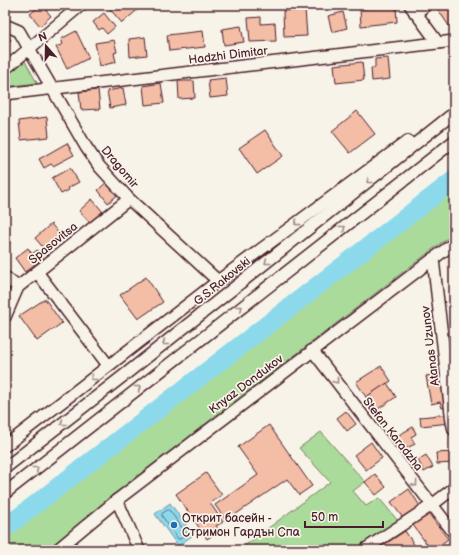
<svg xmlns="http://www.w3.org/2000/svg" width="459" height="555" font-family="'Balsamiq Sans',sans-serif">
  <rect width="100%" height="100%" fill="#f7f3e8"/>
  <filter id="ink" filterUnits="userSpaceOnUse"><feTurbulence type="fractalNoise" baseFrequency=".025" numOctaves="2"/><feDisplacementMap in="SourceGraphic" scale="8" xChannelSelector="R" yChannelSelector="G"/><feConvolveMatrix kernelMatrix="1 2 1 2 8 2 1 2 1" color-interpolation-filters="sRGB"/></filter>
  <g filter="url(#ink)">
    <!-- built -->
    <polygon fill="#f6e3d4" points="454,254 454,324 446,260"/>
    <!-- green -->
    <g fill="#abdb9b" stroke="#7a7d63">
      <polygon points="25,61 37,83 5,87 5,77"/>
      <polygon points="454,180 454,233 110,497 49,550 5,550 5,528"/>
      <polygon points="321,432 365,482 353,491 366,506 379,498 398,521 363,550 239,550 330,482 299,448"/>
    </g>
    <!-- water -->
    <polygon fill="#8cd9ec" stroke="#728f9f" points="170,503 193,535 178,546 155,514"/>
    <g fill="none" stroke-linecap="round" stroke-linejoin="round">
      <!-- shore -->
      <polygon stroke="#646978" stroke-width="1" points="168,510 170,511 186,533 186,535 180,539 178,539 162,516 162,514"/>
      <!-- river -->
      <polyline stroke="#8cd9ec" stroke-width="19" points="5,528 454,180"/>
    </g>
    <!-- building -->
    <g fill="#f3bda6" stroke="#4a1f2b">
      <polygon points="41,5 42,5 51,16 40,26 30,14"/>
      <polygon points="112,5 141,5 142,6 122,23 109,8"/>
      <polygon points="435,5 451,5 453,8 454,7 454,23 449,26"/>
      <polygon points="396,6 397,22 361,26 360,9"/>
      <polygon points="305,9 307,36 284,37 283,11"/>
      <polygon points="343,12 347,28 332,32 328,16"/>
      <polygon points="104,13 115,27 107,34 102,28 99,30 93,22"/>
      <polygon points="261,17 261,24 275,23 276,41 250,42 248,18"/>
      <polygon points="241,26 244,42 224,45 222,29"/>
      <polygon points="76,31 89,58 67,69 56,47 63,44 61,39"/>
      <polygon points="203,31 205,47 169,51 167,35"/>
      <polygon points="5,32 11,40 5,45"/>
      <polygon points="145,37 147,55 130,57 129,39"/>
      <polygon points="114,40 117,52 114,53 116,62 100,66 95,43"/>
      <polygon points="388,58 390,79 372,81 371,68 375,68 375,59"/>
      <polygon points="362,62 364,80 336,83 334,65"/>
      <polygon points="226,78 228,96 210,98 208,80"/>
      <polygon points="178,81 194,81 195,98 179,99"/>
      <polygon points="161,83 164,103 145,105 143,86"/>
      <polygon points="123,88 126,105 110,108 107,91"/>
      <polygon points="98,90 100,109 81,110 79,92"/>
      <polygon points="5,109 6,109 8,130 5,130"/>
      <polygon points="357,111 375,134 350,153 332,131"/>
      <polygon points="47,117 49,137 21,140 19,121"/>
      <polygon points="265,130 283,156 257,174 239,148"/>
      <polygon points="67,143 74,155 53,166 51,164 44,168 39,159"/>
      <polygon points="70,168 79,182 68,188 69,190 61,194 52,178"/>
      <polygon points="109,180 120,193 108,203 98,190"/>
      <polygon points="92,199 103,212 90,223 79,211"/>
      <polygon points="51,224 62,237 46,251 35,238"/>
      <polygon points="5,239 10,243 5,249"/>
      <polygon points="28,248 32,254 37,250 43,258 25,272 15,258"/>
      <polygon points="146,277 163,302 138,319 120,295"/>
      <polygon points="45,299 62,323 37,341 19,316"/>
      <polygon points="381,366 391,381 366,397 356,382"/>
      <polygon points="443,373 449,407 442,408 440,402 431,404 426,376"/>
      <polygon points="387,383 396,397 375,411 366,397"/>
      <polygon points="346,411 356,424 347,431 337,418"/>
      <polygon points="450,414 450,423 421,426 420,417"/>
      <polygon points="269,425 312,486 299,495 287,479 226,521 215,505 258,475 238,447"/>
      <polygon points="413,427 416,434 411,437 415,444 403,450 395,437"/>
      <polygon points="371,442 382,458 366,470 354,455"/>
      <polygon points="454,452 454,463 437,464 436,453"/>
      <polygon points="426,455 433,467 424,472 418,460"/>
      <polygon points="206,473 222,495 210,503 223,522 216,526 219,531 207,539 176,494"/>
      <polygon points="375,474 386,487 376,495 365,482"/>
      <polygon points="409,489 420,506 403,518 391,502"/>
      <polygon points="429,514 448,539 433,550 431,550 413,525"/>
      <polygon points="405,531 415,546 408,550 389,550 385,544"/>
    </g>
    <g fill="none" stroke-linecap="round" stroke-linejoin="round">
      <!-- minor casing -->
      <g stroke="#4a1f2b" stroke-width="14">
        <g id="minor">
          <polyline points="410,5 438,43"/>
          <polyline points="415,13 426,5"/>
          <polyline points="5,25 19,31 86,147 99,166 129,199 218,281"/>
          <polyline points="5,69 81,5"/>
          <polyline points="5,94 454,41"/>
          <polyline points="433,259 452,422 454,430"/>
          <polyline points="37,272 108,365"/>
          <polyline points="5,277 18,287"/>
          <polyline points="5,317 18,287 129,199"/>
          <polyline points="312,350 454,533"/>
          <polyline points="5,446 218,281 408,141"/>
          <polyline points="5,468 127,373 454,113"/>
          <polyline points="5,493 454,141"/>
          <polyline points="117,500 139,550"/>
          <polyline points="57,550 117,500 454,243"/>
          <polyline points="369,550 367,548 432,505 454,488"/>
        </g>
      </g>
      <!-- minor -->
      <use href="#minor" stroke="#f7f3e8" stroke-width="11"/>
    </g>
    <!-- one-way arrows -->
    <defs><path id="oneway-chevron" d="M-2-3.5L2.5 0L-2 3.5" fill="none" stroke-width="1.6" stroke-linecap="round" stroke-linejoin="round"/></defs>
    <g stroke="#a0898a">
      <use href="#oneway-chevron" transform="translate(369 181) rotate(142)"/>
      <use href="#oneway-chevron" transform="translate(297 223) rotate(144)"/>
      <use href="#oneway-chevron" transform="translate(343 228) rotate(-38)"/>
      <use href="#oneway-chevron" transform="translate(267 262) rotate(142)"/>
      <use href="#oneway-chevron" transform="translate(240 308) rotate(-38)"/>
      <use href="#oneway-chevron" transform="translate(165 343) rotate(142)"/>
      <use href="#oneway-chevron" transform="translate(93 378) rotate(142)"/>
      <use href="#oneway-chevron" transform="translate(336 381) rotate(52)"/>
      <use href="#oneway-chevron" transform="translate(138 388) rotate(-38)"/>
      <use href="#oneway-chevron" transform="translate(63 423) rotate(142)"/>
      <use href="#oneway-chevron" transform="translate(36 469) rotate(-38)"/>
      <use href="#oneway-chevron" transform="translate(415 484) rotate(52)"/>
    </g>
  </g>
  <!-- markers -->
  <circle fill="#1f6fb2" stroke="#f7f3e8" stroke-width="1.5" cx="174" cy="525" r="4"/>
  <g text-anchor="middle" stroke-width="3.5" stroke-linejoin="round" paint-order="stroke">
    <!-- street labels -->
    <g font-size="12" fill="#4a1f2b" stroke="#f7f3e8">
      <text transform="translate(228 55) rotate(-7)" y="4">Hadzhi Dimitar</text>
      <text transform="translate(120 167) rotate(50)" y="4">Dragomir</text>
      <text transform="translate(53 243) rotate(-39)" y="4">Spasovitsa</text>
      <text transform="translate(222 281) rotate(-39)" y="4">G.S.Rakovski</text>
      <text transform="translate(430 346) rotate(-97)" y="4">Atanas Uzunov</text>
      <text transform="translate(246 384) rotate(-37)" y="4">Knyaz Dondukov</text>
      <text transform="translate(393 434) rotate(52)" y="4">Stefan Karadzha</text>
    </g>
    <!-- poi labels -->
    <g font-size="12" fill="#4a1f2b" stroke="#f7f3e8" text-anchor="start">
      <text x="182" y="522">Открит басейн -<tspan x="182" dy="14">Стримон Гардън Спа</tspan></text>
    </g>
  </g>
  <!-- margin -->
  <rect width="459" height="555" fill="none" stroke="#f7f3e8" stroke-width="20"/>
  <rect x="10" y="10" width="439" height="535" fill="none" stroke="#4a1f2b" stroke-width="1.5" filter="url(#ink)"/>
  <!-- north arrow -->
  <g transform="translate(46 46) rotate(340)" stroke="#f7f3e8" stroke-width="3" paint-order="stroke">
  <path d="M0-3L7 15L0 10L-7 15Z" fill="#4a1f2b"/>
  <text y="-6" font-size="11" font-weight="bold" text-anchor="middle" fill="#4a1f2b">N</text>
  </g>
  <!-- scale -->
  <path d="M305 521v6h78v-6" fill="none" stroke="#4a1f2b" stroke-width="2"/>
  <text x="311" y="521" font-size="12" fill="#4a1f2b" stroke="#f7f3e8" stroke-width="3" paint-order="stroke">50 m</text>
</svg>
